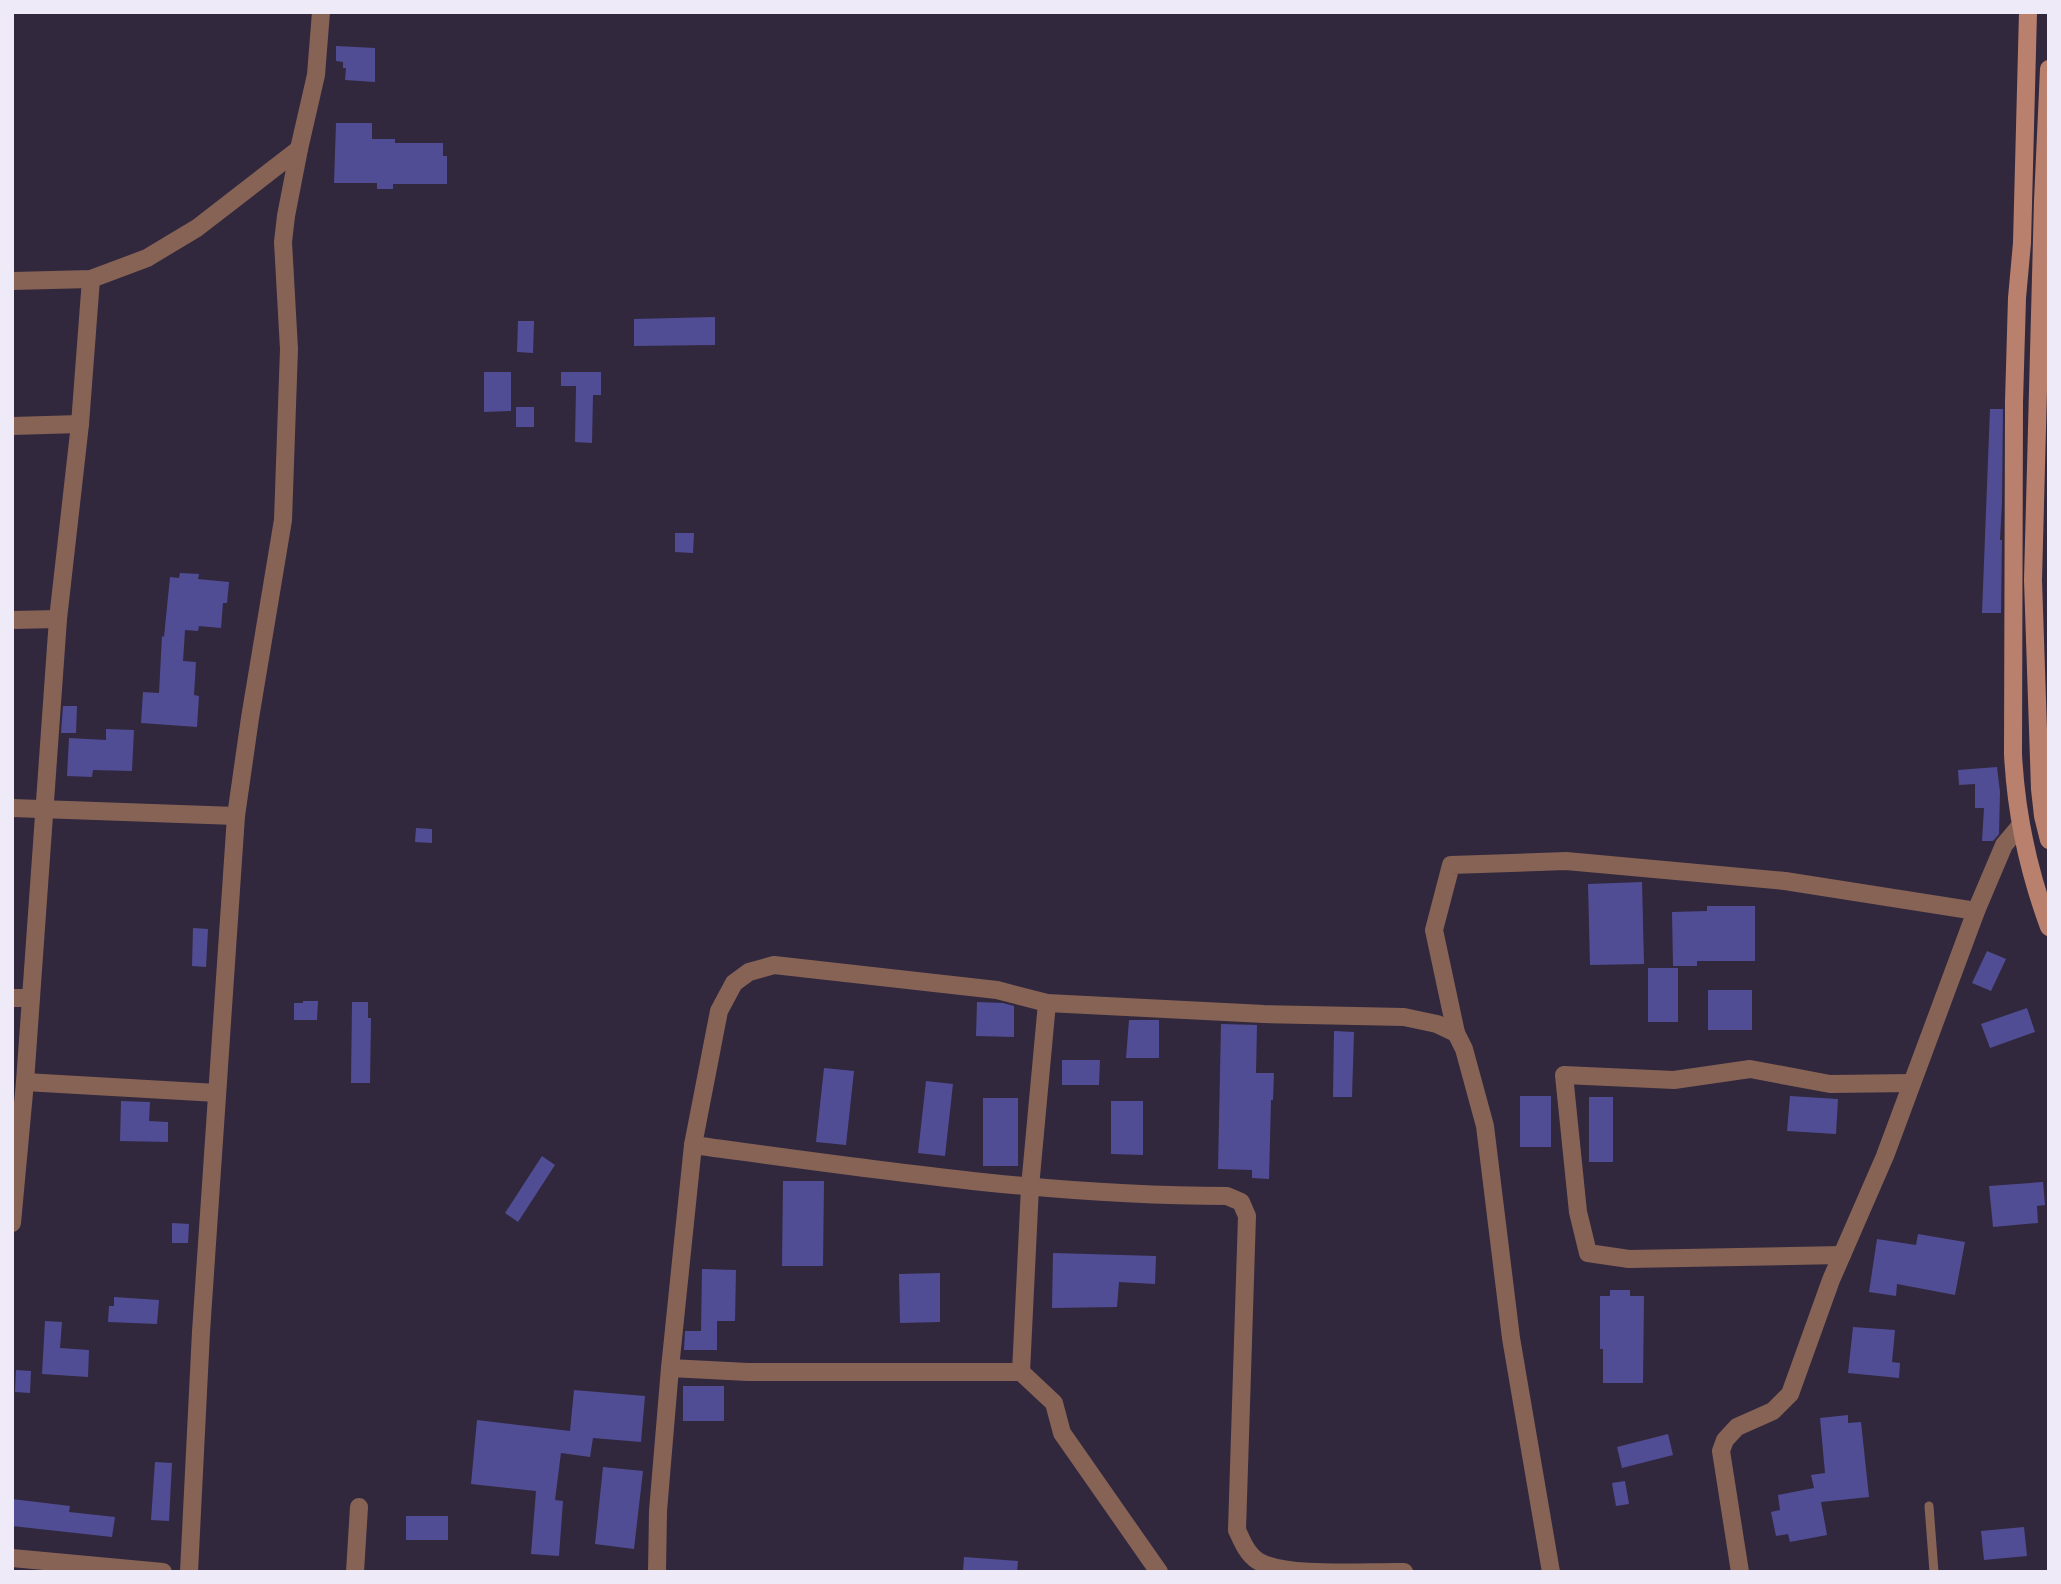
<svg xmlns="http://www.w3.org/2000/svg" width="2061" height="1584" font-family="Lora,serif">
  <rect width="100%" height="100%" fill="#31283d"/>
  <!-- building -->
  <g fill="#514d94">
    <polygon points="336,46 375,48 375,82 345,80 346,68 343,68 343,62 336,61"/>
    <polygon points="336,123 372,123 372,139 395,139 395,143 443,143 443,156 447,156 447,184 393,184 393,189 377,189 377,183 334,183"/>
    <polygon points="715,317 715,345 634,346 634,319"/>
    <polygon points="518,321 534,321 533,353 517,352"/>
    <polygon points="484,372 511,372 511,411 484,412"/>
    <polygon points="561,372 601,372 601,395 593,395 592,443 575,442 576,386 561,386"/>
    <rect x="516" y="407" width="18" height="20"/>
    <polygon points="1990,409 2003,409 2002,503 2000,540 2002,540 2001,613 1982,613"/>
    <polygon points="675,533 694,533 693,553 675,552"/>
    <polygon points="180,573 199,574 198,579 229,582 227,603 223,603 221,628 199,626 198,631 185,630 183,661 196,662 194,695 199,696 197,727 141,723 143,692 159,693 162,636 164,637 170,577 179,578"/>
    <polygon points="63,706 77,706 76,733 61,733"/>
    <polygon points="106,729 134,730 132,771 93,770 92,777 67,776 69,738 106,740"/>
    <polygon points="1997,767 2000,792 1999,834 1993,841 1982,841 1984,808 1975,808 1975,784 1959,785 1958,770"/>
    <polygon points="416,828 432,829 432,843 415,842"/>
    <polygon points="1642,882 1644,964 1590,965 1588,884"/>
    <polygon points="1707,906 1755,906 1755,961 1697,961 1697,966 1673,966 1672,912 1707,911"/>
    <polygon points="193,928 208,929 206,967 192,966"/>
    <polygon points="1987,951 2006,959 1991,991 1972,983"/>
    <rect x="1648" y="968" width="30" height="54"/>
    <rect x="1708" y="990" width="44" height="40"/>
    <polygon points="303,1001 318,1001 317,1020 294,1020 294,1003 303,1003"/>
    <polygon points="352,1002 368,1002 368,1018 371,1018 370,1083 351,1083"/>
    <polygon points="977,1002 1003,1003 1014,1006 1014,1037 976,1036"/>
    <polygon points="2027,1008 2035,1032 1990,1048 1981,1024"/>
    <polygon points="1129,1020 1159,1020 1159,1058 1126,1058"/>
    <polygon points="1221,1024 1257,1025 1256,1073 1274,1073 1273,1100 1271,1100 1269,1179 1252,1178 1252,1170 1218,1169"/>
    <polygon points="1334,1031 1354,1032 1352,1097 1333,1097"/>
    <polygon points="1062,1060 1100,1060 1099,1085 1062,1085"/>
    <polygon points="824,1068 854,1071 846,1145 816,1142"/>
    <polygon points="926,1081 953,1084 945,1156 918,1153"/>
    <rect x="1520" y="1096" width="31" height="51"/>
    <polygon points="1790,1096 1838,1099 1836,1134 1787,1131"/>
    <rect x="1589" y="1097" width="24" height="65"/>
    <rect x="983" y="1098" width="35" height="68"/>
    <polygon points="121,1101 150,1102 149,1121 168,1122 168,1142 120,1141"/>
    <polygon points="1111,1101 1143,1101 1143,1155 1111,1154"/>
    <polygon points="542,1156 555,1165 518,1222 505,1213"/>
    <polygon points="783,1181 824,1181 823,1266 782,1266"/>
    <polygon points="2043,1182 2045,1205 2037,1206 2038,1223 1993,1227 1989,1186"/>
    <polygon points="172,1223 189,1224 188,1243 172,1243"/>
    <polygon points="1918,1234 1965,1242 1955,1295 1897,1284 1896,1296 1869,1292 1877,1239 1916,1245"/>
    <polygon points="1053,1253 1156,1256 1155,1284 1119,1282 1117,1307 1052,1308"/>
    <polygon points="702,1269 736,1270 735,1321 717,1321 717,1350 684,1350 685,1331 701,1331"/>
    <polygon points="940,1273 940,1322 900,1323 899,1274"/>
    <polygon points="1610,1290 1630,1290 1630,1296 1644,1296 1643,1383 1603,1383 1603,1349 1600,1349 1600,1296 1610,1296"/>
    <polygon points="114,1297 159,1300 157,1324 108,1322 109,1306 114,1306"/>
    <polygon points="45,1321 62,1322 60,1348 89,1350 88,1377 42,1374"/>
    <polygon points="1853,1327 1895,1330 1892,1362 1900,1363 1899,1378 1848,1373"/>
    <polygon points="16,1370 31,1371 30,1393 15,1392"/>
    <rect x="683" y="1386" width="41" height="35"/>
    <polygon points="574,1390 645,1396 641,1442 593,1438 590,1457 561,1453 555,1500 563,1501 559,1556 531,1554 536,1491 471,1484 477,1420 570,1431"/>
    <polygon points="1848,1415 1848,1423 1861,1422 1869,1497 1821,1502 1827,1535 1790,1542 1788,1534 1776,1536 1771,1512 1780,1510 1778,1495 1814,1488 1811,1475 1825,1473 1820,1418"/>
    <polygon points="1668,1434 1673,1455 1622,1468 1617,1447"/>
    <polygon points="155,1462 172,1463 169,1521 151,1520"/>
    <polygon points="603,1467 643,1471 634,1549 595,1544"/>
    <polygon points="1625,1481 1629,1504 1616,1506 1612,1483"/>
    <polygon points="12,1499 70,1506 69,1512 115,1517 112,1537 12,1526"/>
    <rect x="406" y="1516" width="42" height="24"/>
    <polygon points="2024,1527 2027,1556 1984,1560 1981,1531"/>
    <polygon points="964,1557 1018,1561 1017,1572 963,1572"/>
  </g>
  <g fill="none" stroke-linecap="round" stroke-linejoin="round">
    <!-- lane -->
    <polyline stroke="#876356" stroke-width="9" points="1929,1506 1934,1572"/>
    <!-- street -->
    <g stroke="#876356" stroke-width="18">
      <polyline points="12,281 91,279 147,258 197,228 299,149 316,75 321,12"/>
      <polyline points="12,426 80,424"/>
      <polyline points="12,620 58,619"/>
      <polyline points="12,808 236,816"/>
      <polyline points="12,998 31,998"/>
      <polyline points="1456,1033 1434,930 1451,865 1566,861 1785,881 1976,911"/>
      <polyline points="25,1082 217,1093"/>
      <path d="M693 1145C870 1169 1048 1196 1227 1196L1241 1202 1247 1216 1237 1530C1242 1541 1247 1554 1258 1561 1286 1578 1369 1571 1404 1572"/>
      <polyline points="12,1223 25,1082 58,619 80,424 91,279"/>
      <polyline points="1842,1255 1629,1259 1588,1253 1578,1212 1564,1075 1674,1080 1750,1069 1830,1084 1912,1083"/>
      <polyline points="670,1368 748,1372 1021,1372 1054,1403 1062,1433 1159,1572"/>
      <polyline points="1021,1372 1030,1187 1047,1003"/>
      <polyline points="12,1558 163,1572"/>
      <polyline points="189,1572 201,1332 236,816 250,718 283,520 289,349 283,242 286,216 299,149"/>
      <polyline points="355,1572 359,1507"/>
      <polyline points="657,1572 658,1511 670,1368 693,1145 719,1011 734,983 749,972 774,965 997,990 1047,1003 1264,1014 1404,1017 1437,1024 1456,1033 1464,1049 1485,1126 1511,1338 1551,1572"/>
      <polyline points="1740,1572 1721,1451 1725,1440 1737,1427 1773,1411 1790,1394 1831,1280 1885,1156 1976,911 2004,845 2020,826"/>
    </g>
    <!-- secondary -->
    <g stroke="#b9806d" stroke-width="18">
      <path d="M2028 12 2022 243 2017 298 2014 402 2013 754C2016 814 2028 870 2049 927"/>
      <polyline points="2049,69 2043,201 2033,580 2040,789 2043,816 2049,840"/>
    </g>
  </g>
  <!-- border -->
  <rect width="2061" height="1584" fill="none" stroke="#efeaf8" stroke-width="28"/>
</svg>
